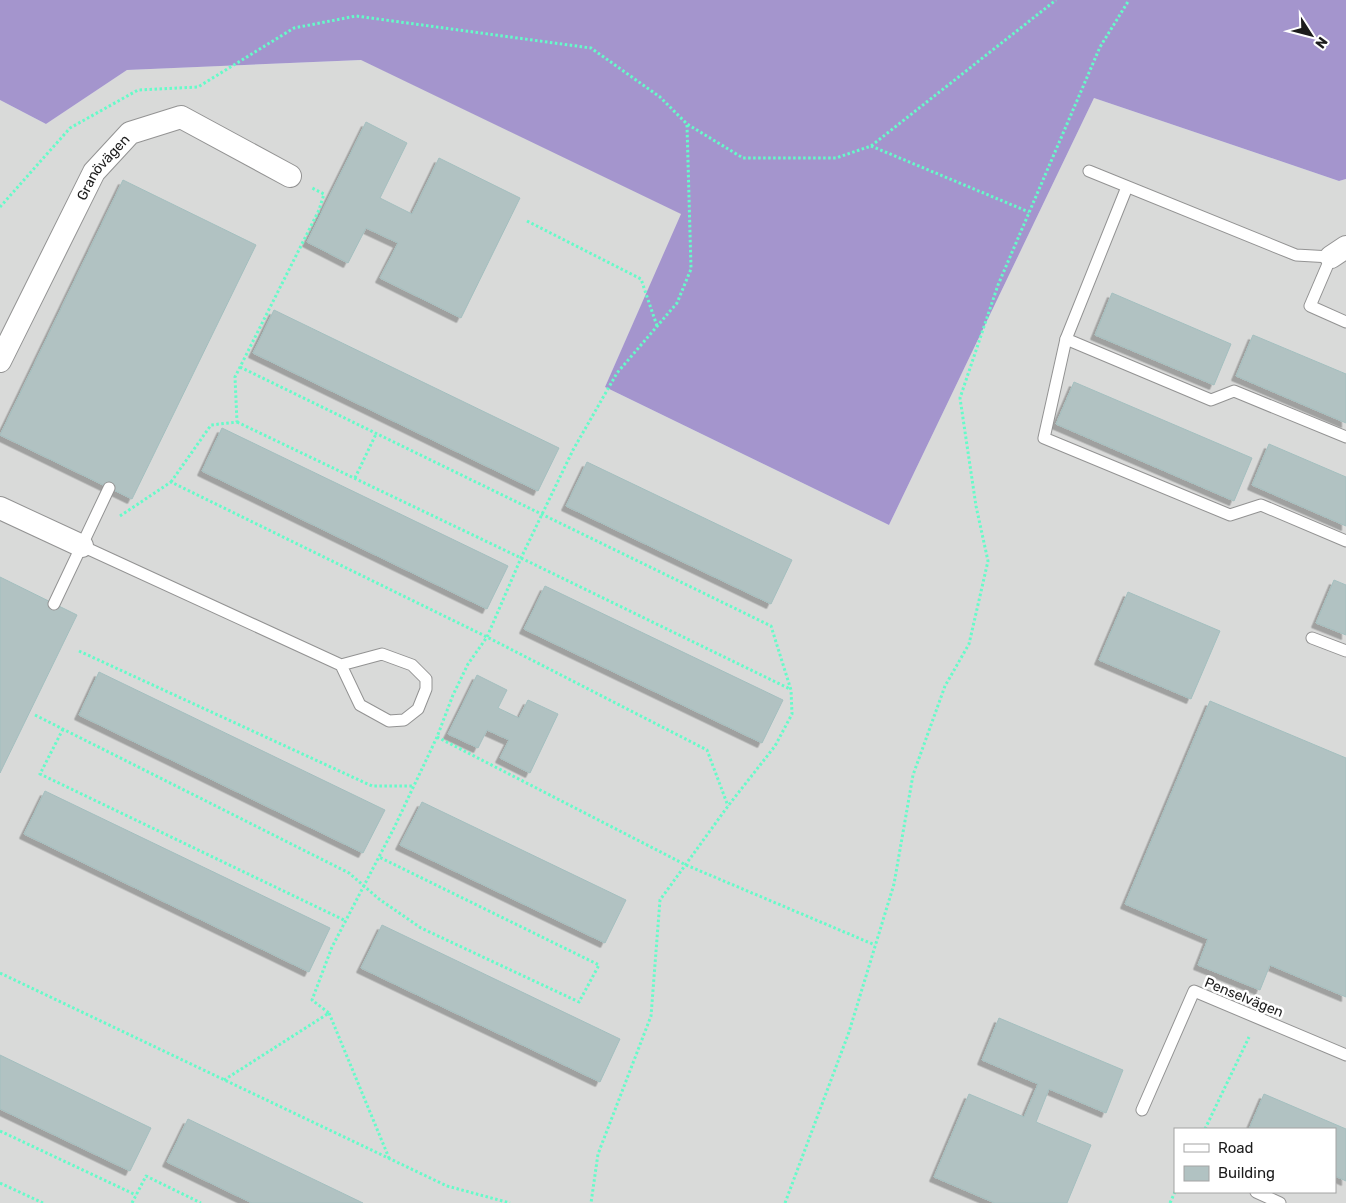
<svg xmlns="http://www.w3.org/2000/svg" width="1346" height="1203" font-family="Rubik,sans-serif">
  <defs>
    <filter id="shadow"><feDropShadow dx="-4.5" dy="4.5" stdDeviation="0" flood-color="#0004"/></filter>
  </defs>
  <rect width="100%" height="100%" fill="#e1ebee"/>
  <!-- residential -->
  <path fill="#d9dad9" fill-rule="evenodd" d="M362 60 682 214 605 387 889 525 1094 98 1339 181 1346 179V1203H0V100L46 124 127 70ZM1175 1129H1335V1192H1175Z"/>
  <!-- forest -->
  <polygon fill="#a495cd" points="0,0 1346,0 1346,179 1339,181 1094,98 889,525 605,387 681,214 361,60 127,70 46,124 0,100"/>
  <!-- building -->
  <g fill="#b1c2c2" stroke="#a4bfbf" filter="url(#shadow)">
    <polygon points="366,122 407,143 380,198 412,214 439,158 520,198 461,318 380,278 398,243 366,228 348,263 307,242"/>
    <polygon points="123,180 256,245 132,499 0,435"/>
    <polygon points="1112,293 1231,344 1214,385 1095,335"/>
    <polygon points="274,310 559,448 538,491 253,353"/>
    <polygon points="1253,335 1346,374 1346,423 1236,376"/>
    <polygon points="1074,382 1252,458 1234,501 1056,424"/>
    <polygon points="222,428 508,566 487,609 202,471"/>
    <polygon points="1269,444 1346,477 1346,526 1252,485"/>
    <polygon points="587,462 792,560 771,604 566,506"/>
    <polygon points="0,577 77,615 0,773"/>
    <polygon points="1334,580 1346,585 1346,635 1316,623"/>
    <polygon points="545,586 783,700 762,743 524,629"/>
    <polygon points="1128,592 1220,631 1191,699 1099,660"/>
    <polygon points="99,672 385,810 363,853 79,715"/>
    <polygon points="477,675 507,690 498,708 519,718 528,700 558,714 530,773 500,758 509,740 487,730 478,748 448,734"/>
    <polygon points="1210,701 1346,758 1346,997 1270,965 1260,990 1198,965 1208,939 1125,904"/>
    <polygon points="45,791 330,928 309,972 24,834"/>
    <polygon points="422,802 626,900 605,943 400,845"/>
    <polygon points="382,925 620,1039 600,1082 361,968"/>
    <polygon points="999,1018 1123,1070 1106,1113 1049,1089 1036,1122 1091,1145 1067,1203 995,1203 934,1177 969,1094 1024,1117 1038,1084 982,1060"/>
    <polygon points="0,1055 151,1128 130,1171 0,1109"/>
    <polygon points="1264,1094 1346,1129 1346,1181 1335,1176 1335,1129 1249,1129"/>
    <polygon points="188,1119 363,1203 252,1203 167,1162"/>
  </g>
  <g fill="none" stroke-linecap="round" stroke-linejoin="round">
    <!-- lane casing -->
    <g stroke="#939393" stroke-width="13">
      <g id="lane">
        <polyline points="1089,171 1296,255 1331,257 1310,306 1346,322"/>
        <polyline points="1127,187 1066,339 1044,438 1230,515 1261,505 1346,541"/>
        <polyline points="1066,339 1211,400 1234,391 1346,437"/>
        <polyline points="82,546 341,665 360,705 389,721 404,720 418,709 426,689 426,679 412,665 382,654 341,665"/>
        <polyline points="54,604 109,488"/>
        <polyline points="1312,638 1346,651"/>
        <polyline points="1142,1110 1194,991 1346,1055"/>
        <polyline points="1256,1192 1280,1203"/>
      </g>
    </g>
    <!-- street casing -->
    <g stroke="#939393" stroke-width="24">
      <g id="street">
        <polyline points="1331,257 1346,247"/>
        <path id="s1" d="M0 361 94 172 130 133 181 117 290 176"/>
        <polyline points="0,508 82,546"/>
      </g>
    </g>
    <!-- path -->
    <g stroke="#65fbc9" stroke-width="3" stroke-dasharray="2.5 2.5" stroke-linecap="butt">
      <polyline points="871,146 1029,212"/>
      <polyline points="0,207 70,128 138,90 198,87 294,28 356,16 591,48 660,97 687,124 743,158 836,158 871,146 1056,0"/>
      <polyline points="527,221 641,279 657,326"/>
      <polyline points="240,367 771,626 791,690 792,714 775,746 728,806 660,900 651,1016 598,1154 591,1203"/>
      <polyline points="237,422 521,558 790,689"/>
      <polyline points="355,478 376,434"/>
      <polyline points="171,482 211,425 237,422 235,377 319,210 324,194 312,188"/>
      <polyline points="120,516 171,482 487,637 707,750 728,806"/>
      <polyline points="79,651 372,786 413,786"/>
      <polyline points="35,715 349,873 379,899 421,928 579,1002 599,965 379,857"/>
      <polyline points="63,729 40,774 346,921"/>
      <polyline points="437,737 686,865 875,945"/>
      <polyline points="0,973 447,1186 510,1203"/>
      <polyline points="329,1013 389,1158"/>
      <polyline points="224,1080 329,1013 312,1000 332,947 394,828 437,737 453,695 468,664 487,637 521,558 573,450 617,373 677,303 691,269 687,125"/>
      <polyline points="1205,1129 1249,1037"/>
      <polyline points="0,1131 136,1195"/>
      <polyline points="0,1183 43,1203"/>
      <polyline points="132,1203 146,1176 201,1203"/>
      <polyline points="785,1203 849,1032 894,884 913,775 945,686 969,644 988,561 976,506 960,398 998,285 1100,47 1129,0"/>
      <polyline points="1170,1203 1175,1192"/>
    </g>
    <!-- lane -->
    <use href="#lane" stroke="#fff" stroke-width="11"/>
    <!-- street -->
    <use href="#street" stroke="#fff" stroke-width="22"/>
  </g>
  <g text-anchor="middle" stroke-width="5" stroke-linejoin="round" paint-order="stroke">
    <!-- street labels -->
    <g font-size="14" fill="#1c1c1c" stroke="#fff">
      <text dy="5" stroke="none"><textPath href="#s1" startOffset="220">Granövägen</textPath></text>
      <text transform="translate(1244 997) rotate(22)" y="5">Penselvägen</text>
    </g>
  </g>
  <!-- legend -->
  <rect x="1174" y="1128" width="162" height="65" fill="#ffffff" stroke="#a4a4a4"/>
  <rect x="1184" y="1144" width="25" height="8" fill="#ffffff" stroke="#a4a4a4"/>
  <text x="1218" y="1153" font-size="15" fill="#1c1c1c">Road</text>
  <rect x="1184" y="1166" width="25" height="15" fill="#b1c2c2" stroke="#a4a4a4"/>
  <text x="1218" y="1178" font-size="15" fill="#1c1c1c">Building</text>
  <!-- north arrow -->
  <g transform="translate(1311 35) rotate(126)" stroke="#ffffff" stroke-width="4" paint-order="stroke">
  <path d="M0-4L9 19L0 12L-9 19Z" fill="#1c1c1c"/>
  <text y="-8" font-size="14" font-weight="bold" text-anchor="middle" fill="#1c1c1c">N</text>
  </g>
</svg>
